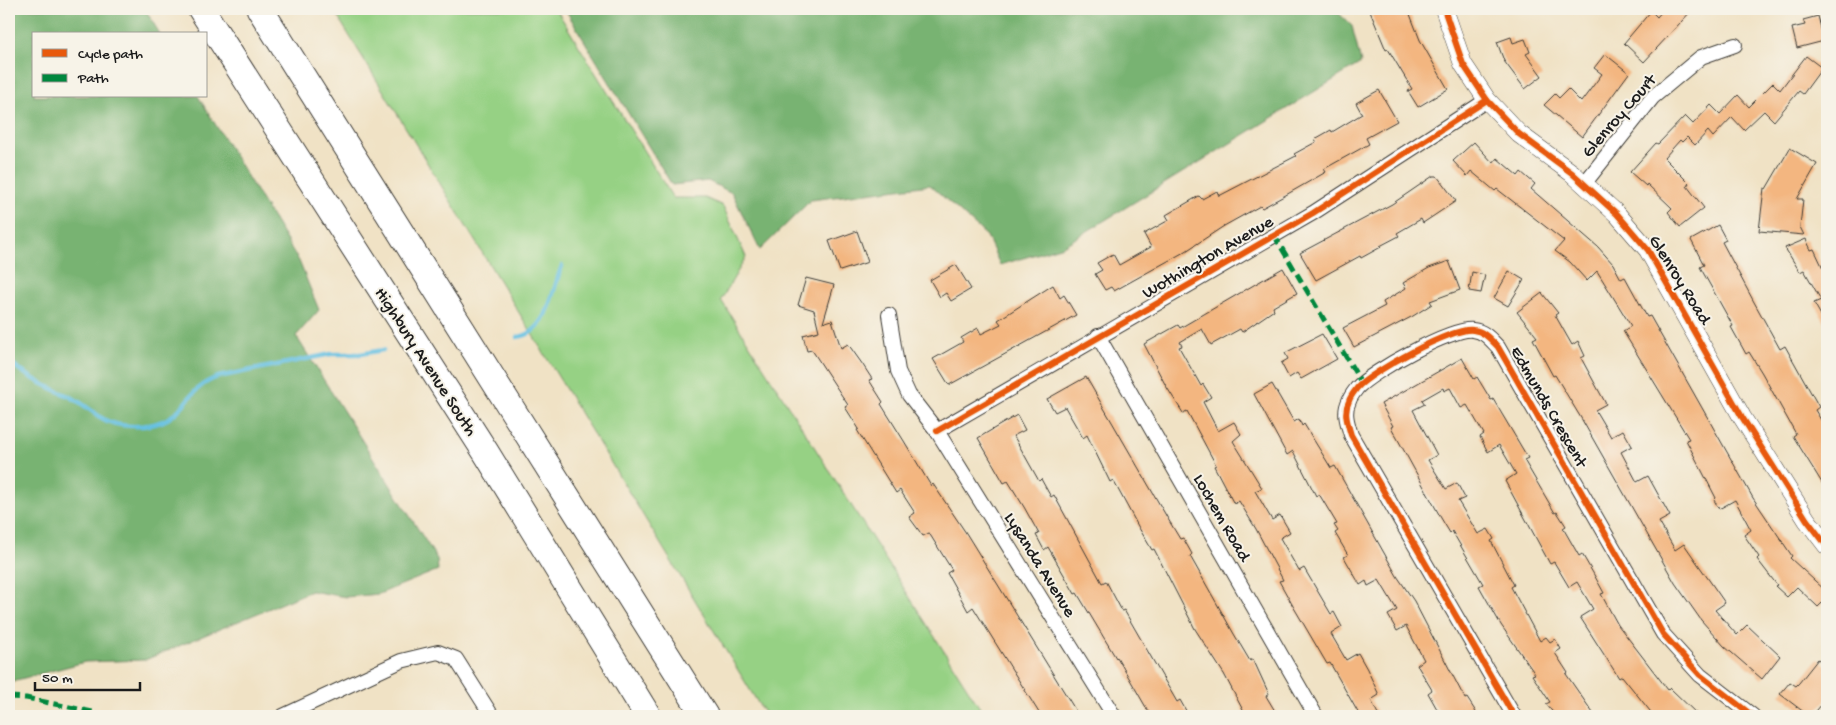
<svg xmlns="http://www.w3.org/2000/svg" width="1836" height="725" font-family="'Gochi Hand',sans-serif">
  <rect width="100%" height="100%" fill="#f7f3e8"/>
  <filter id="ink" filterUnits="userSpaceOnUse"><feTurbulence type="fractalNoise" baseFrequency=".02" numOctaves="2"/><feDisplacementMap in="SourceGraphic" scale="10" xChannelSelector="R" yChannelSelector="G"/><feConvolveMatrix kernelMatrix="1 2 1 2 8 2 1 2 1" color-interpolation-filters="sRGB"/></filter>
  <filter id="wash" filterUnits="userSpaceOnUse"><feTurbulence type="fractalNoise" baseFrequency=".0096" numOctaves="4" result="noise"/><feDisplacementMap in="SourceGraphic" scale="20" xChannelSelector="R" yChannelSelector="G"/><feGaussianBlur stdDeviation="1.12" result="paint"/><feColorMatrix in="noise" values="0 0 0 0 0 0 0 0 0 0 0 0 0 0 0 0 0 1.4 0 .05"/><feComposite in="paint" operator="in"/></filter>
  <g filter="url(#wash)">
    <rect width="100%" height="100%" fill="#f0e2c5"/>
    <!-- green -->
    <polygon fill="#96d184" stroke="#597650" points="333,9 556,9 673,198 705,198 723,206 746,257 721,300 985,716 766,716"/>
    <!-- forest -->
    <g fill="#78b372" stroke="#4a6847">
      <polygon points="9,9 145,9 160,34 34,34 34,96 198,96 299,261 319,310 296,336 437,559 438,570 379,594 346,597 311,591 145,660 85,662 9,682"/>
      <polygon points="565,9 1334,9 1352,26 1361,63 1063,246 1000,265 987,236 930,185 811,200 760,250 732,193 708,181 672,185"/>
    </g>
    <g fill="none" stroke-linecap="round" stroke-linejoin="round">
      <!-- stream -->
      <g stroke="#64c0e2" stroke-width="4.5">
        <path d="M517 337C549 334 552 289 562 266"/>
        <path d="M9 361C28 378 48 387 71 397 82 403 90 410 100 417 117 429 151 429 169 418 190 404 190 387 218 377L331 354H360L383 350"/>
      </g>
    </g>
    <g id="blocks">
      <!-- building -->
      <g fill="#f3b680">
        <polygon points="1369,9 1408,9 1420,40 1448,89 1418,107 1408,91 1412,89 1388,49 1386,50"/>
        <polygon points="1664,9 1693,9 1644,62 1624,43 1651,11 1657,17"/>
        <polygon points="1818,16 1824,41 1797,48 1792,28 1805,25 1803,20"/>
        <polygon points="1511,37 1513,43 1525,39 1530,52 1526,54 1542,76 1525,89 1504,61 1497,42"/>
        <polygon points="1605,54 1629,73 1582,137 1544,105 1555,94 1559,98 1568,89 1581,102 1602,74 1594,68"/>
        <polygon points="1806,56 1822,68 1803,94 1799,91 1774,121 1764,111 1744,130 1732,117 1713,137 1708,131 1695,145 1687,137 1682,142 1680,140 1664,158 1689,183 1687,186 1704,208 1680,227 1668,212 1672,208 1647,184 1646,186 1630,172 1656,143 1658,144 1685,116 1693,124 1711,105 1720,114 1738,95 1749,107 1773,83 1780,90"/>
        <polygon points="1379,90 1397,121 1366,138 1369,144 1324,169 1326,172 1284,196 1262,208 1260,206 1224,226 1186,251 1114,291 1111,287 1105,290 1095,274 1102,270 1097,263 1113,254 1119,265 1151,247 1144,234 1169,220 1166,215 1199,196 1202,199 1217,191 1219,196 1296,156 1294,154 1316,142 1315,139 1331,130 1332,132 1362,114 1356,103"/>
        <polygon points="1474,142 1493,163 1497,158 1518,176 1521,172 1535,184 1531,189 1598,247 1613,264 1621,279 1625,277 1647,317 1650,316 1753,498 1792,556 1790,558 1827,592 1827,598 1818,607 1797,587 1787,597 1775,586 1777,585 1757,559 1759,557 1744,535 1751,530 1735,500 1719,509 1714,500 1716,498 1686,440 1689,439 1623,331 1631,326 1597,271 1587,281 1570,262 1555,251 1564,241 1497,189 1495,191 1471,171 1467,176 1453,161"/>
        <polygon points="1790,148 1817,164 1797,199 1803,199 1800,227 1804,235 1759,231 1764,188 1766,189"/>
        <polygon points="1433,176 1437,176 1456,201 1423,223 1421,219 1397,233 1399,236 1380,246 1381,247 1361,258 1360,256 1316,280 1300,253 1392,204"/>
        <polygon points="1718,225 1726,240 1722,242 1754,302 1780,349 1785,346 1819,407 1815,410 1827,430 1827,491 1793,436 1796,434 1762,373 1749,352 1746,354 1731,327 1733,326 1700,267 1704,265 1691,240"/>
        <polygon points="857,231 868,262 840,271 829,241"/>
        <polygon points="1806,239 1811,250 1814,249 1823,268 1827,266 1827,326 1814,303 1821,300 1804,270 1800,272 1785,248"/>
        <polygon points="1449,261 1460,290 1430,301 1432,304 1413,316 1354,347 1343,328 1385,306 1383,302 1406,288 1403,283 1429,268"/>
        <polygon points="956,265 971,289 951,301 946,293 940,297 930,280"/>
        <polygon points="1283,268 1297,293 1273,307 1274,310 1242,332 1240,329 1211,345 1202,329 1180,342 1182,346 1179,347 1201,386 1203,384 1211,397 1203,402 1218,431 1234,422 1241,434 1233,441 1262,488 1255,491 1272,520 1280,515 1290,532 1280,538 1299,571 1304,568 1331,614 1334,612 1342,627 1331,634 1346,660 1358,653 1367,669 1379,695 1371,700 1379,716 1360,716 1330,663 1327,664 1293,606 1279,581 1283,580 1256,529 1239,501 1234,504 1214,466 1216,465 1187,411 1183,413 1166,386 1144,344 1178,325 1180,328"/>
        <polygon points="1509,271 1524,280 1508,306 1494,298"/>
        <polygon points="1472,272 1485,275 1481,293 1469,291"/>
        <polygon points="806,278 834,285 823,323 832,320 841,348 848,344 863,365 872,379 869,380 883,402 881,404 904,441 931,486 933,484 966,533 1079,716 1041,716 973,607 968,611 947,573 952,570 929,533 923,536 909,517 915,513 900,490 896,493 857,430 859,429 845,407 848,405 812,350 807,351 803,335 819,331 814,310 798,305"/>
        <polygon points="1053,285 1060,298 1064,295 1076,315 949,385 933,359 963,342 961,338 978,328 981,334 1001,324 998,320"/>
        <polygon points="1542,293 1558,313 1555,315 1572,345 1578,341 1585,356 1581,358 1606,404 1595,410 1611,437 1623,430 1632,446 1621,452 1637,482 1648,476 1670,516 1659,522 1675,550 1684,544 1725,603 1715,610 1737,635 1747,625 1780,656 1762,679 1724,646 1701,620 1675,583 1581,418 1555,375 1553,376 1533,339 1537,337 1517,312"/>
        <polygon points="1322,334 1337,359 1301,379 1297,373 1289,378 1281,363 1288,359 1285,353"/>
        <polygon points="1462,358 1474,379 1477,377 1491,400 1493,399 1528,458 1524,460 1555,513 1557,512 1566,526 1563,528 1579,556 1582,554 1593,573 1604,593 1601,594 1618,625 1668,690 1670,688 1699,716 1672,716 1669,712 1665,716 1654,716 1622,676 1619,678 1580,617 1593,609 1577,582 1569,587 1554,562 1550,564 1505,481 1516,474 1499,445 1488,452 1480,437 1484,434 1467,405 1461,408 1450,388 1444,391 1443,388 1422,400 1425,404 1413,410 1437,455 1428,460 1446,489 1457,483 1465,498 1458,501 1478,534 1488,529 1494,539 1491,541 1514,585 1511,587 1540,641 1546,637 1550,642 1555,639 1561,649 1555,653 1568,673 1566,674 1595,716 1556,716 1546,704 1550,702 1532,675 1535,674 1501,625 1479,586 1483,584 1452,531 1450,533 1441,518 1391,427 1393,426 1381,404"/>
        <polygon points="1086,377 1168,519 1180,539 1183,538 1192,554 1190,556 1234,634 1250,661 1253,659 1269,694 1266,696 1278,716 1246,716 1224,674 1195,629 1154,549 1152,550 1139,528 1113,480 1110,482 1087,435 1083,438 1065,407 1055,412 1047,399"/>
        <polygon points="1272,384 1294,422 1299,419 1302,426 1304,424 1331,468 1335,466 1397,576 1414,601 1465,699 1467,698 1476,712 1470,716 1443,716 1437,709 1428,693 1432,690 1417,665 1424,660 1406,626 1397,631 1388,615 1397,610 1379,580 1368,586 1366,581 1360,585 1344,557 1348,555 1335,533 1338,531 1334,525 1337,524 1319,494 1316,496 1293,451 1287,455 1254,394"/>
        <polygon points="1017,415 1025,430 1013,436 1016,440 1039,481 1041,479 1051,497 1054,495 1102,583 1106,581 1122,611 1124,610 1177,702 1180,700 1189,716 1151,716 1117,657 1116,658 1077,593 1075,594 1048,547 1044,550 1036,535 1039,534 1024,507 1008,481 1004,483 978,438"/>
        <polygon points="1818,659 1827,666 1827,698 1812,716 1809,716 1780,694 1790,682 1796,686 1799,683"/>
      </g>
    </g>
  </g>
  <g filter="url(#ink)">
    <use href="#blocks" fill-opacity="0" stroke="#3c3a35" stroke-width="1"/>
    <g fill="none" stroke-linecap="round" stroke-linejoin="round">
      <!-- minor casing -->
      <g stroke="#3c3a35" stroke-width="16">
        <g id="minor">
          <polyline points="1584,184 1653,97 1701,57 1735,45"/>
          <polyline points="889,315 898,371 909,395 937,431 1114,716"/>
          <polyline points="1098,336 1316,716"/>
          <polyline points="937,431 1313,213 1487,100"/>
          <polyline points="283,716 401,661 438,652 456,659 492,716"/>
          <path d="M1514 716 1351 435C1348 424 1343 413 1349 401 1350 397 1354 392 1357 388 1371 372 1452 327 1473 330 1484 331 1490 339 1498 347L1663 634 1700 675 1753 716"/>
        </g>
      </g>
      <!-- tertiary casing -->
      <g stroke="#3c3a35" stroke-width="19">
        <polyline id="tertiary" points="1444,9 1463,64 1487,100 1519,134 1572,173 1617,214 1648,250 1742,417 1807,520 1827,546"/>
      </g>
      <!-- motorway casing -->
      <g stroke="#3c3a35" stroke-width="28">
        <g id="motorway">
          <polyline points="201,9 485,451 648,716"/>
          <polyline points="260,9 705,716"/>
        </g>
      </g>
      <!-- minor -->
      <use href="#minor" stroke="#fff" stroke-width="14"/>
      <!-- tertiary -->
      <use href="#tertiary" stroke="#fff" stroke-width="18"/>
      <!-- motorway -->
      <use href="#motorway" stroke="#fff" stroke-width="26"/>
      <!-- quiet -->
      <g stroke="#00873e" stroke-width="5" stroke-dasharray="10 5" stroke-linecap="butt">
        <polyline points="940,10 943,9"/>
        <polyline points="1274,235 1362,384"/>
        <polyline points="9,697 26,698 93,712 98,716"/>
      </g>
      <!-- cycleway casing -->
      <g stroke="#f7f3e8" stroke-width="9">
        <g id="cycleway">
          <polyline points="1444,9 1463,64 1487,100 1519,134 1572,173 1617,214 1648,250 1742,417 1807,520 1827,546"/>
          <polyline points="937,431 1313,213 1487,100"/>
          <path d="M1514 716 1351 435C1348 424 1343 413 1349 401 1350 397 1354 392 1357 388 1371 372 1452 327 1473 330 1484 331 1490 339 1498 347L1663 634 1700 675 1753 716"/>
        </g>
      </g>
      <!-- cycleway -->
      <use href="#cycleway" stroke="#e8590c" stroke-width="6"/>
    </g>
  </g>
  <g text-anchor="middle" stroke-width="4" stroke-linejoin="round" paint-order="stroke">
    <!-- street labels -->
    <g font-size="18" fill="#1c1c1c" stroke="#f7f3e8">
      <text transform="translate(1618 115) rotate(-49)" y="6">Glenroy Court</text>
      <text transform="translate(1207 256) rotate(-30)" y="6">Wothington Avenue</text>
      <text transform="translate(1681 279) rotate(58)" y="6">Glenroy Road</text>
      <text transform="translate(427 361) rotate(57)" y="6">Highbury Avenue South</text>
      <text transform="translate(1550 406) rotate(60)" y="6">Edmunds Crescent</text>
      <text transform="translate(1223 517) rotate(60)" y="6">Lochem Road</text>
      <text transform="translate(1041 564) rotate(58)" y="6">Lysanda Avenue</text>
    </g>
  </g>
  <!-- margin -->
  <rect width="1836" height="725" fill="none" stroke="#f7f3e8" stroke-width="30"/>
  <!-- legend -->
  <rect x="32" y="32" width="175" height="65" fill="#f7f3e8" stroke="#9f9d96"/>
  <rect x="42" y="49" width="25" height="8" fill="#e8590c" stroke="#9f9d96"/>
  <text x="78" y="58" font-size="15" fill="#1c1c1c">Cycle path</text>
  <rect x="42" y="74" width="25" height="8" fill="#00873e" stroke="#9f9d96"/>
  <text x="78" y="82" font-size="15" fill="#1c1c1c">Path</text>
  <!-- scale -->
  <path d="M35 682v8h105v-8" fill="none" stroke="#1c1c1c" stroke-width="2.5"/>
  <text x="42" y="682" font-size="15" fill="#1c1c1c" stroke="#f7f3e8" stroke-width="4" paint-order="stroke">50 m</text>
</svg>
